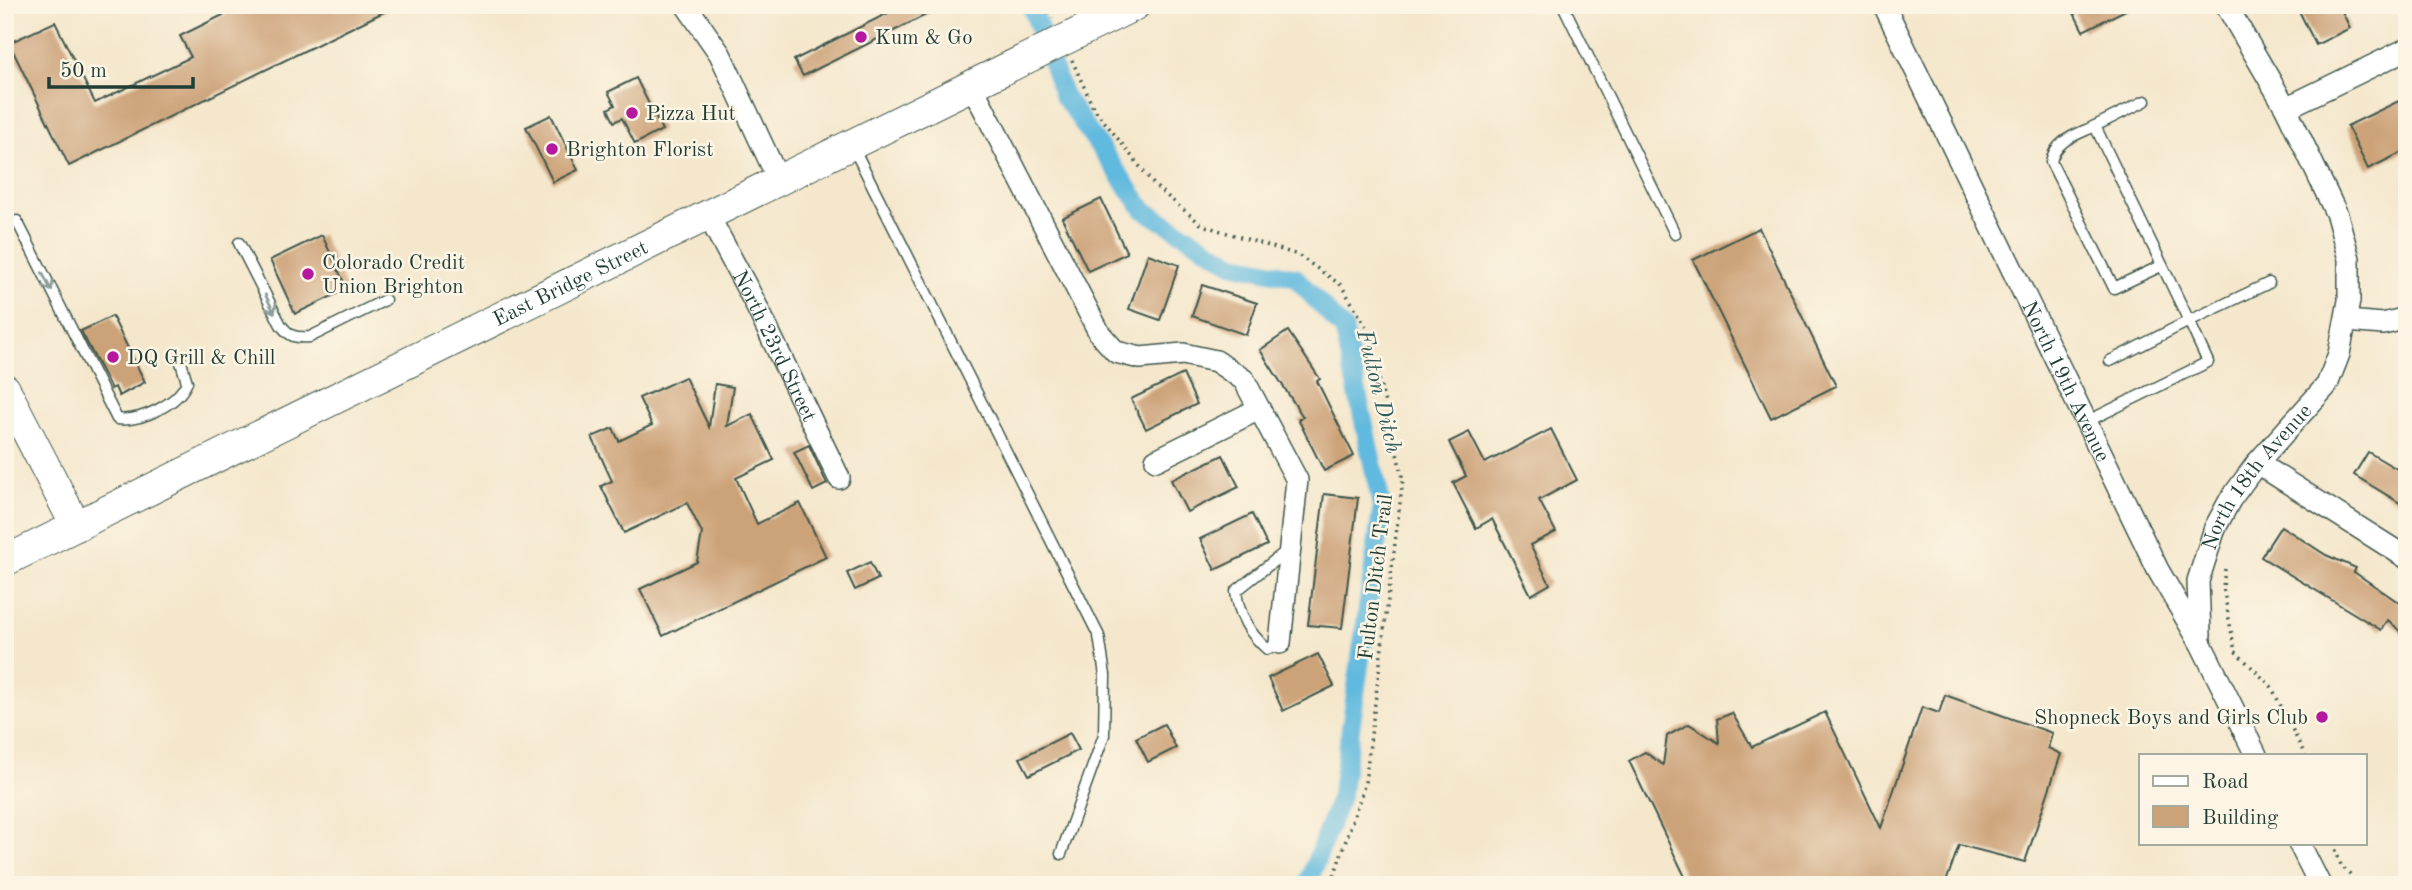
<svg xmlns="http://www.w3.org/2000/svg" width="2412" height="890" font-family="'Old Standard TT',serif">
  <rect width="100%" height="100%" fill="#fcf5e5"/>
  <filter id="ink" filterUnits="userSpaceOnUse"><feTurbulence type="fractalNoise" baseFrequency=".0143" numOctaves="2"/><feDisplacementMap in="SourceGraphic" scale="14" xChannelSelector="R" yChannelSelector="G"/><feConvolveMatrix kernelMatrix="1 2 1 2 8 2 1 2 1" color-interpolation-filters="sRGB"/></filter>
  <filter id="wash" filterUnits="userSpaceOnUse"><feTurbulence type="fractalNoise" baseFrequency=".00686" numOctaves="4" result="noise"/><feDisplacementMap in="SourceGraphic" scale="28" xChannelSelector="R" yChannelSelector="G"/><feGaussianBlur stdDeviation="1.57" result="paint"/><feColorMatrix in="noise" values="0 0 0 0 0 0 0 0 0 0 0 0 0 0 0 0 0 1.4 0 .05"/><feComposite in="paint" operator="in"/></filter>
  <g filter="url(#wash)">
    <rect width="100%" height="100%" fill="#f4e7cc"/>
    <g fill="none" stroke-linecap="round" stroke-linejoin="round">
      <!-- canal -->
      <polyline stroke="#61b9de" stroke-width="19" points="1031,5 1063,95 1144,210 1233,264 1295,277 1344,330 1382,508 1341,795 1307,885"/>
    </g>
    <g id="blocks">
      <!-- building -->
      <g fill="#cca278">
        <polygon points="221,5 398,5 69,166 9,43 55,22 95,103 191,57 180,36 225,14"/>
        <polygon points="904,5 946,5 803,76 794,60"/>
        <polygon points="2070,5 2136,5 2083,31"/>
        <polygon points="2296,5 2339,5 2350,28 2316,45"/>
        <polygon points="636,78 662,130 635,144 622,118 614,122 608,109 615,105 608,92"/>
        <polygon points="2407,97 2407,150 2368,169 2347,126"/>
        <polygon points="551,115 578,170 553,182 526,127"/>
        <polygon points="1101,199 1127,253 1088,271 1062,218"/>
        <polygon points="1759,228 1836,386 1771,418 1693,260"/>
        <polygon points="322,235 347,289 295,314 270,260"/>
        <polygon points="1148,254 1179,265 1160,320 1129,309"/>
        <polygon points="1202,285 1257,303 1246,335 1192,316"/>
        <polygon points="112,316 145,382 119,396 115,387 111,389 81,331"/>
        <polygon points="1288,331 1320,379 1317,381 1354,456 1324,471 1298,419 1303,417 1260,350"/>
        <polygon points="1183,374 1197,404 1146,429 1131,399"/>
        <polygon points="685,377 709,427 715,384 733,387 727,426 752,414 774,460 736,478 757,524 800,503 826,557 663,636 640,589 697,562 702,533 687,503 624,533 601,486 612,481 592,437 613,428 619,441 652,425 639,398"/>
        <polygon points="1551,429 1577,480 1539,500 1556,532 1530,545 1550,584 1531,595 1492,519 1476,528 1453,483 1466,476 1449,442 1469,432 1485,463"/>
        <polygon points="809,445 827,484 813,491 794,452"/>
        <polygon points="2368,452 2407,475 2407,491 2400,503 2354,475"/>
        <polygon points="1223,455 1239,487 1187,512 1171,480"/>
        <polygon points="1324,494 1358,498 1342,628 1308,625"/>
        <polygon points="1252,514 1267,545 1215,570 1200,539"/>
        <polygon points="2281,526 2326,555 2356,568 2354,572 2407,608 2407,638 2388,620 2381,630 2261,557"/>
        <polygon points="870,562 878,579 855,590 847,573"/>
        <polygon points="1318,654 1334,686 1283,711 1268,678"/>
        <polygon points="1945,695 2052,733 2048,748 2061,754 2025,862 1959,845 1945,885 1689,885 1629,761 1645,752 1663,765 1667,736 1689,724 1719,743 1717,719 1732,713 1752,747 1825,712 1881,828 1922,707 1939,713"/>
        <polygon points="1164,724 1176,748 1148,762 1136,738"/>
        <polygon points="1070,733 1079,750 1029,775 1020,758"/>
      </g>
    </g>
  </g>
  <g filter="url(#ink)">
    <use href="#blocks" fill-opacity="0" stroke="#3f564b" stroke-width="2"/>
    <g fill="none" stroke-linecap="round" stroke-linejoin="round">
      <!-- service casing -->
      <g stroke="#3f564b" stroke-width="13">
        <g id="service">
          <polyline points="1563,5 1675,234"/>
          <path d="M2095 126C2076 135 2055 140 2051 162L2114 288 2161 266"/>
          <polyline points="853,147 1099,636 1105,675 1104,735 1061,854"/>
          <path d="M17 221 117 419C141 422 178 404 187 382L180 359"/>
          <path d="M239 243 281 325C290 337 295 338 310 337L385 300"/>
          <polyline points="2110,361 2189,321 2095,126 2145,101"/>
          <polyline points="2086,422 2208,362 2189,321 2269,283"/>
          <path d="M1280 643 1267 649C1249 633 1239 616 1236 591L1289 549"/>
        </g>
      </g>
      <!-- minor casing -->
      <g stroke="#3f564b" stroke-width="24">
        <g id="minor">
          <polyline points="686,5 720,54 779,181"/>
          <path id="s1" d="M1884 5 2158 570 2201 644 2256 755"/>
          <polyline points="972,86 1100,334 1116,352 1140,358 1183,354 1216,361 1244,380 1297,480 1280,643"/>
          <polyline points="2286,108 2407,49"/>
          <path id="s2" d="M708 215 753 299 839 478"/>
          <polyline points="2347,321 2383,324 2407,318"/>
          <polyline points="1156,460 1259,409"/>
          <polyline points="2257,463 2407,558"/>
          <path id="s3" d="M2200 635 2198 581 2215 528 2230 500 2257 463 2327 385 2339 354 2349 301V259L2337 215 2286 108 2226 5"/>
          <polyline points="2299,843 2320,885"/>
        </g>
      </g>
      <!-- secondary casing -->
      <g stroke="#3f564b" stroke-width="32">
        <g id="secondary">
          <polyline points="5,389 76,526"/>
          <path id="s4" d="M5 561 1135 5"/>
        </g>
      </g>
      <!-- path -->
      <g stroke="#3f564b" stroke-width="3.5" stroke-dasharray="2 5" stroke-linecap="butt">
        <polyline points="1046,5 1052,18"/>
        <polyline points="1072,60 1093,107 1155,186 1202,225 1298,255 1341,285 1367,328 1403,479 1365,783 1331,885"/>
        <polyline points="2225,569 2223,587 2235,651 2271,686 2305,755"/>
        <polyline points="2333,843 2341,865 2359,885"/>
      </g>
      <!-- service -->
      <use href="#service" stroke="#fff" stroke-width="10"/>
      <!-- minor -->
      <use href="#minor" stroke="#fff" stroke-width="21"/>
      <!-- secondary -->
      <use href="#secondary" stroke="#fff" stroke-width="30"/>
    </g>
    <!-- one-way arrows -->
    <defs><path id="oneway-shaft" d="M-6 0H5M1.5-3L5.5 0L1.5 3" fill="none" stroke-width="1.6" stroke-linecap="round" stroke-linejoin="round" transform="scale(1.75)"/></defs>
    <g stroke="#8f9e9a">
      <use href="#oneway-shaft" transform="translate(47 282) rotate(63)"/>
      <use href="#oneway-shaft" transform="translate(270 304) rotate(63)"/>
    </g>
  </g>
  <!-- markers -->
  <g fill="#b5179e" stroke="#fcf5e5" stroke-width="2.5">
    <circle cx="861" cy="37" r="7"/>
    <circle cx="632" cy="113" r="7"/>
    <circle cx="552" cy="149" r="7"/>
    <circle cx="308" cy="274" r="7"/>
    <circle cx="113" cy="357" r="7"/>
    <circle cx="2322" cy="717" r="7"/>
  </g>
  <g text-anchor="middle" stroke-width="5" stroke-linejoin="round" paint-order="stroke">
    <!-- poi labels -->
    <g font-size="21" fill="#1f3d34" stroke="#fcf5e5" text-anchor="start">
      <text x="875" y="44">Kum &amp; Go</text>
      <text x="646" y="120">Pizza Hut</text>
      <text x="566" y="156">Brighton Florist</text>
      <text x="322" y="269">Colorado Credit<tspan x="322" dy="24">Union Brighton</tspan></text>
      <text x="127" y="364">DQ Grill &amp; Chill</text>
      <text x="2308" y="724" text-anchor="end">Shopneck Boys and Girls Club</text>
    </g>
    <!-- street labels -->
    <g font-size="21" fill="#1f3d34" stroke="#fcf5e5">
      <text dy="7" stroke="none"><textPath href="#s4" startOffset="630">East Bridge Street</textPath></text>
      <text dy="7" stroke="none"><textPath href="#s2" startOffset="147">North 23rd Street</textPath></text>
      <text dy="7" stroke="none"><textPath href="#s1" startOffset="418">North 19th Avenue</textPath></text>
      <text dy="7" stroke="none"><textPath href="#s3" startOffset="175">North 18th Avenue</textPath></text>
      <text transform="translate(1375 577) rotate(-83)" y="7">Fulton Ditch Trail</text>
    </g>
    <!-- water labels -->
    <g font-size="23" font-style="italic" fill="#305c5e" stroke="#fcf5e5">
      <text transform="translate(1380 391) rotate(76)" y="8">Fulton Ditch</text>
    </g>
  </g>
  <!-- margin -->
  <rect width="2412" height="890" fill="none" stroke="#fcf5e5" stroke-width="28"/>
  <!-- legend -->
  <rect x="2139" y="754" width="228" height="91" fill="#fcf5e5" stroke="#a4ab9e" stroke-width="2"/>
  <rect x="2153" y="776" width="35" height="10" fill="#ffffff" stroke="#a4ab9e" stroke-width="2"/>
  <text x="2202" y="788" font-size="21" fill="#1f3d34">Road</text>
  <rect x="2153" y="806" width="35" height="21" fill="#cca278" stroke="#a4ab9e" stroke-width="2"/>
  <text x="2202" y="824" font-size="21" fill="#1f3d34">Building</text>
  <!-- scale -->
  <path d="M49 77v10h144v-10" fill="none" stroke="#1f3d34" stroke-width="3.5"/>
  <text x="60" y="77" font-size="21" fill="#1f3d34" stroke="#fcf5e5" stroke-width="5" paint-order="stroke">50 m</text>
</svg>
